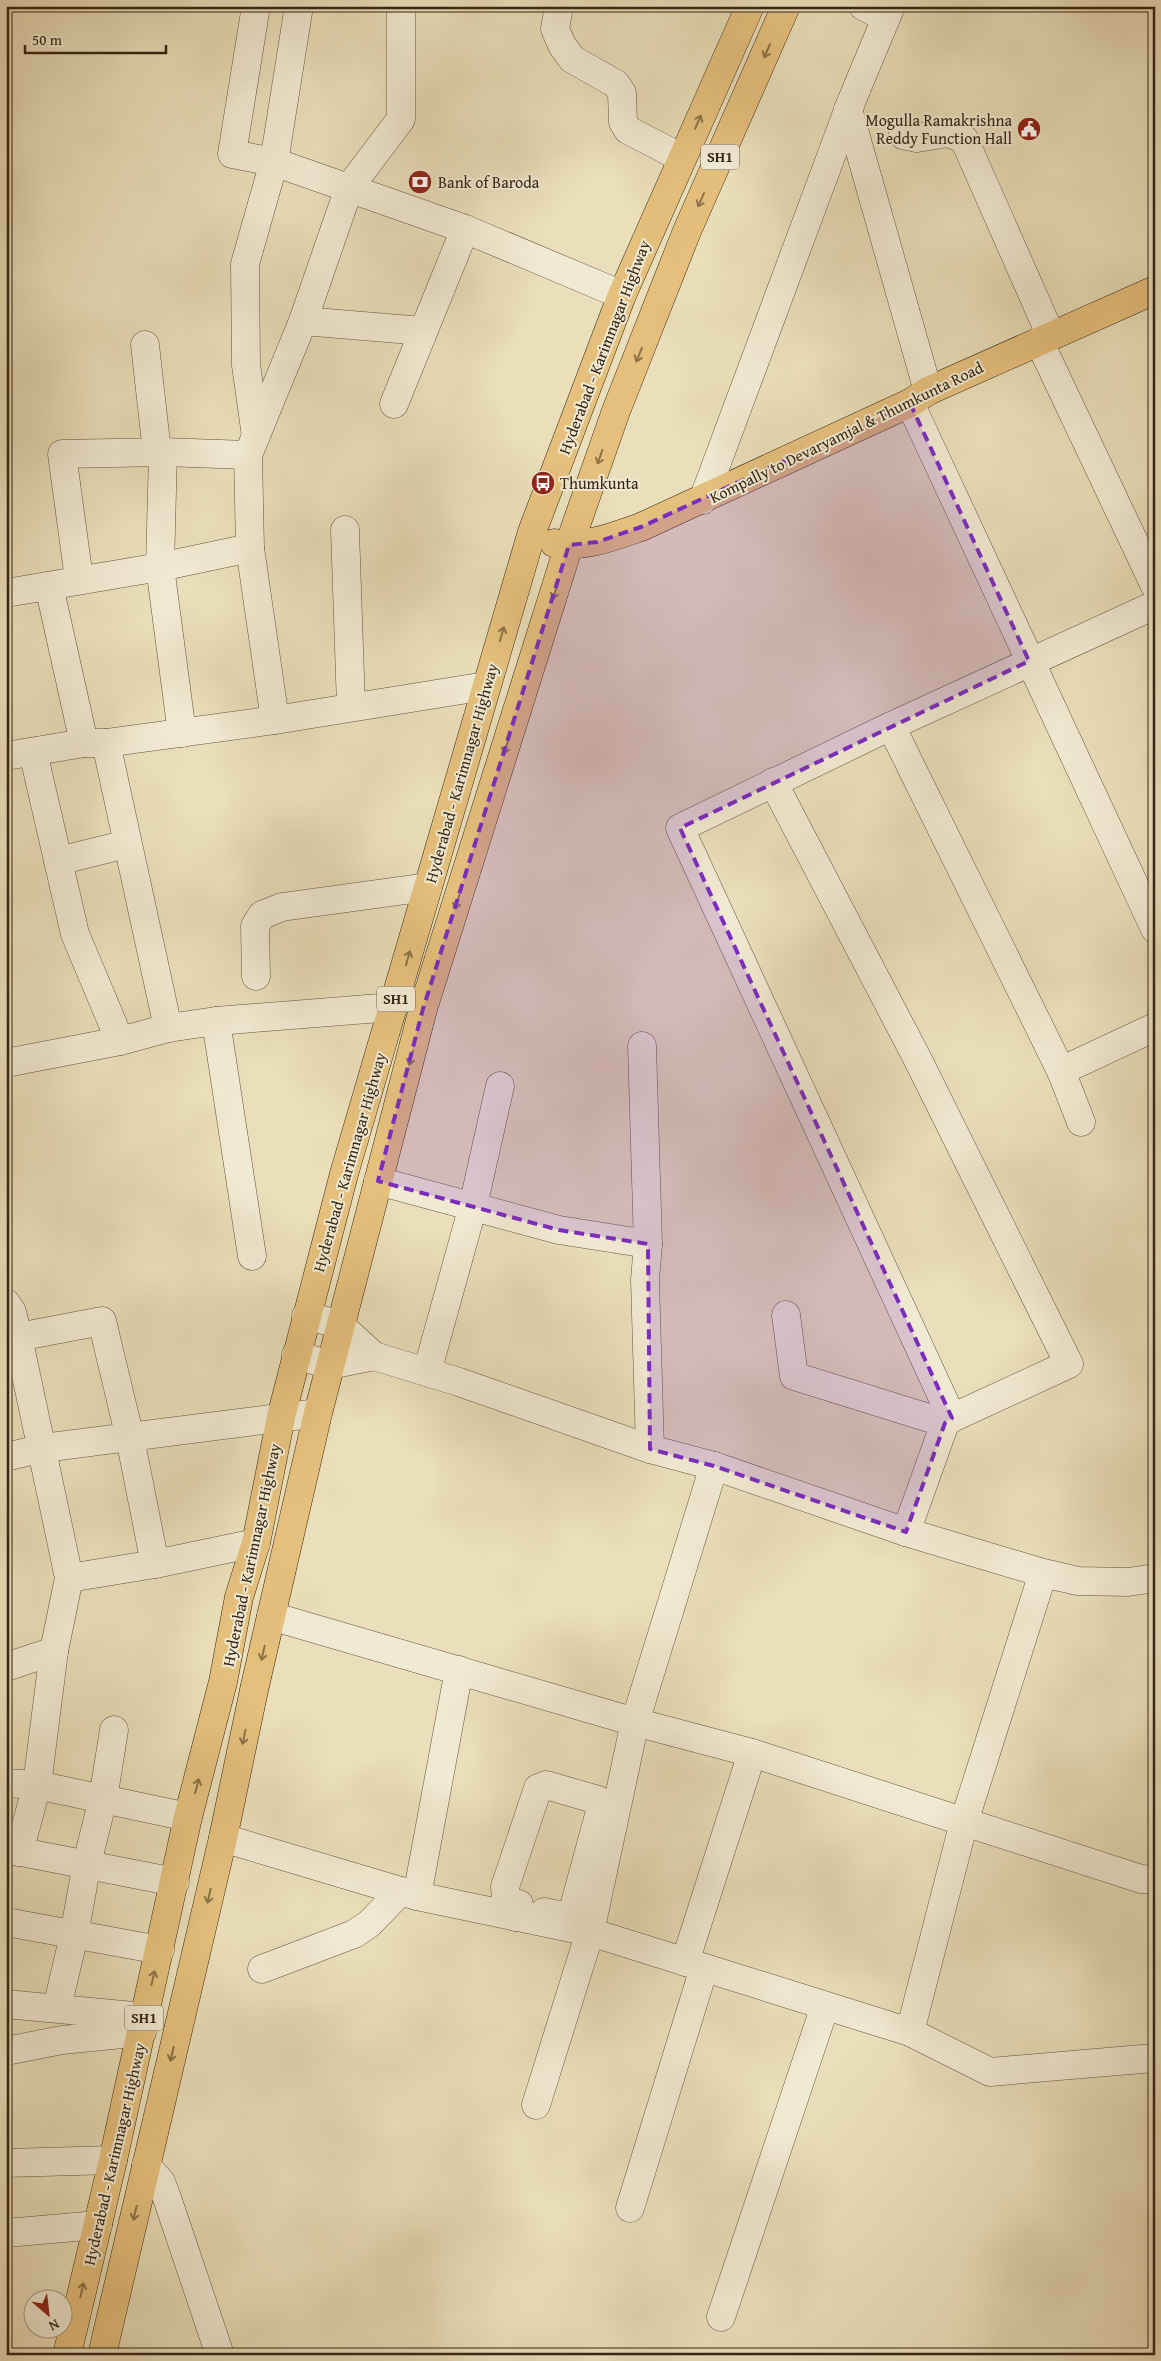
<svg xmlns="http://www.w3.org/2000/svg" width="1161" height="2361" font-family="'Gentium Book Plus',serif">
  <rect width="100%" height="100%" fill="#eadfba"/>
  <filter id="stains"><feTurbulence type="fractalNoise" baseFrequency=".004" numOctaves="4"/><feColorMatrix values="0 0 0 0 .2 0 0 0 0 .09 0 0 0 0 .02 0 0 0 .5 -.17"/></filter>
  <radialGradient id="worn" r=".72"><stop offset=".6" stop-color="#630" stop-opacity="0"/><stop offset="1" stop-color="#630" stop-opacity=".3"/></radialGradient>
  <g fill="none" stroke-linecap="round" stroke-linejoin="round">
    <!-- minor casing -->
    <g stroke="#62543d" stroke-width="29">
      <g id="minor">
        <polyline points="256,6 232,154 274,162 465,229 622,295"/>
        <polyline points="559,6 555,29 562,45 572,59 616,84 622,93 623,122 628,130 682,158"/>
        <polyline points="863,6 886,18"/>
        <polyline points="848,109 928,391"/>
        <polyline points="903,135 917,138 948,133 964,139 1051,336"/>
        <polyline points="303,321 423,331"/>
        <polyline points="1039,341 1155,586"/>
        <polyline points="145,345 157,452"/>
        <polyline points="910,403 1155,929"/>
        <polyline points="394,404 465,229"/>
        <polyline points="256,436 246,365 245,264 274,162 299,6"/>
        <polyline points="163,452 160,567 182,733"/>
        <polyline points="248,455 250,548 275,720"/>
        <polyline points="703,500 852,100 891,6"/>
        <polyline points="345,530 351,706"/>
        <polyline points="79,579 62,454 163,452 248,455 303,321 349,188 401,119 401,6"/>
        <polyline points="49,586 84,743"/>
        <polyline points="6,593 160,567 250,548"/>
        <polyline points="891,726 1061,1071 1081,1122"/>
        <polyline points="106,743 168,1028"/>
        <polyline points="33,752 75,934 120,1041"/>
        <polyline points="6,756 84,743 106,743 275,720 486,686"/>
        <polyline points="773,782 917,1058 1069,1364 952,1418"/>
        <polyline points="58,861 127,844"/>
        <polyline points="256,976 255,926 262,915 282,907 428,887"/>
        <polyline points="216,1021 252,1256"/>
        <polyline points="642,1046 648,1244"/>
        <polyline points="6,1063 120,1041 168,1028 216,1021 393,1007"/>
        <polyline points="1061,1071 1155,1027"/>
        <polyline points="378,1181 559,1230 648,1244 645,1280 650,1449"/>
        <polyline points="6,1303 12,1312 18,1337 69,1578 54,1651 37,1785 19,1852"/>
        <polyline points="786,1315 794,1376 945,1423 952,1418 680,828 891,726 1155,605"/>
        <polyline points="306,1316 339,1324 374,1356 459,1382 650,1449 714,1466 906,1532 1043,1573 1078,1581 1128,1582 1155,1578"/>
        <polyline points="18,1337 102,1321 130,1438 155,1564"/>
        <polyline points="296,1355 330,1365 374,1356"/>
        <polyline points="427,1372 473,1206 500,1086"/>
        <polyline points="6,1457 43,1448 318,1413"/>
        <polyline points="906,1532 945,1423"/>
        <polyline points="69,1578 155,1564 256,1543"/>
        <polyline points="271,1616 635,1722 752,1753 1141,1879 1155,1880"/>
        <polyline points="6,1667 54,1651"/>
        <polyline points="6,1783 37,1785 188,1817"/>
        <polyline points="223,1838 417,1896 590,1932 635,1722 714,1466"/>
        <polyline points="6,1849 175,1882"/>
        <polyline points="417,1896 459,1670"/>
        <polyline points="516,1917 519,1904 511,1902 506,1898 505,1887 538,1788 546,1785 598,1800 601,1808 572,1914 569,1917 544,1912 544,1913"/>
        <polyline points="6,1922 160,1950"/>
        <polyline points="685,1962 752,1753"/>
        <polyline points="262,1969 354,1934 369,1924 401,1891"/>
        <polyline points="6,2004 144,2017"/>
        <polyline points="57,2008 74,1935 87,1863 103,1799 114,1730"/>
        <polyline points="910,2032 990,2072 1154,2058 1155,2060"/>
        <polyline points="6,2051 62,2040 142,2032"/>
        <polyline points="536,2105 590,1932 910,2032 964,1822 1043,1573"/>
        <polyline points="6,2163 113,2160"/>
        <polyline points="146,2165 161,2182 167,2198 220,2355"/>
        <polyline points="630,2208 704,1968"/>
        <polyline points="6,2233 98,2225"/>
        <polyline points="721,2317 825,2006"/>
      </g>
    </g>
    <!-- major casing -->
    <g stroke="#352513" stroke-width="29">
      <g id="major">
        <path d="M554 543C585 548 612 537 641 527L910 403 928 391 1155 290"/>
        <polyline points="67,2355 113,2160 188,1817 223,1682 239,1597 256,1543 281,1417 344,1174 532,532 622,295 750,6"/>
        <polyline points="102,2355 223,1838 254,1690 318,1413 423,1009 569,545 616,411 687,231 786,6"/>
      </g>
    </g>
    <!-- minor -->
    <use href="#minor" stroke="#f1ead2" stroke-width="28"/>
    <!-- major -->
    <use href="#major" stroke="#e5c07d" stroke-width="28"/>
  </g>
  <!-- one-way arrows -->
  <defs><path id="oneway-shaft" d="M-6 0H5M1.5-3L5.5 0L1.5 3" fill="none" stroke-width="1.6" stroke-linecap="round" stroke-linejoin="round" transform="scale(1.25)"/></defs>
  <g stroke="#8d7248">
    <use href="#oneway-shaft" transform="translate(767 51) rotate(113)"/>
    <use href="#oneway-shaft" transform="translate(698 122) rotate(-66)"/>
    <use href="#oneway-shaft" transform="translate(701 200) rotate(114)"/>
    <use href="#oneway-shaft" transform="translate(639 355) rotate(112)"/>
    <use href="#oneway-shaft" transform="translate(600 457) rotate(109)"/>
    <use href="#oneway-shaft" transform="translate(555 592) rotate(107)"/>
    <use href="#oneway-shaft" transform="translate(502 634) rotate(-73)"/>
    <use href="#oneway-shaft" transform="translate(506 747) rotate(108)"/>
    <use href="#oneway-shaft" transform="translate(457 902) rotate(108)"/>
    <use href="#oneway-shaft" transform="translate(408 958) rotate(-74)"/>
    <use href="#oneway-shaft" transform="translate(411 1058) rotate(105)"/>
    <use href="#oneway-shaft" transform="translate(263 1653) rotate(103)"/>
    <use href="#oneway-shaft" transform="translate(244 1737) rotate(102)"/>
    <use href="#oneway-shaft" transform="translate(197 1786) rotate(-75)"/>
    <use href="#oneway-shaft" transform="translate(209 1896) rotate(103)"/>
    <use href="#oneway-shaft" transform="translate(153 1978) rotate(-77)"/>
    <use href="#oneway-shaft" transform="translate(172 2054) rotate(103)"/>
    <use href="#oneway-shaft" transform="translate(135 2213) rotate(103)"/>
    <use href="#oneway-shaft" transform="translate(82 2290) rotate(-77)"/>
  </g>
  <!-- marked area -->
  <path fill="#7b2cbf" fill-opacity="0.2" stroke="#7b2cbf" stroke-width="4" stroke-dasharray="10 6" stroke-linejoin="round" d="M910 403 1029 661 680 828 952 1418 945 1423 906 1532 714 1466 650 1449 648 1244 559 1230 378 1181 423 1009 569 545 597 542 641 527Z"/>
  <!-- icons -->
  <defs>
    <g id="civic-disc" transform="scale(1.25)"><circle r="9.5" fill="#8f2418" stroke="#f1ead2"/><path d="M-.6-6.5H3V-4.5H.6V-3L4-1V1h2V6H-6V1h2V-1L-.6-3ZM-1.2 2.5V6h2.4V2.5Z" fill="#fff"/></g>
    <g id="bank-disc" transform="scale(1.25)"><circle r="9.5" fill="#8f2418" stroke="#f1ead2"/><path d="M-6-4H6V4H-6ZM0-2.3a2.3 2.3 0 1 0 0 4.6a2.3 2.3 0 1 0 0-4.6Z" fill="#fff"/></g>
    <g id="bus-disc" transform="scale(1.25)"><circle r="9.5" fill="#8f2418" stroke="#f1ead2"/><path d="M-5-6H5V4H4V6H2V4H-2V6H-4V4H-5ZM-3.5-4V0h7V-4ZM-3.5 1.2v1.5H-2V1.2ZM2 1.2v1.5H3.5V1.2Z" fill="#fff"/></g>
  </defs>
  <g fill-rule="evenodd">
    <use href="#civic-disc" x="1029" y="129"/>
    <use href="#bank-disc" x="420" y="182"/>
    <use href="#bus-disc" x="543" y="483"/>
  </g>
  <g text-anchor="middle" stroke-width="4" stroke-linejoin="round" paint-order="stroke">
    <!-- shield labels -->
    <g fill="#f1ead2" stroke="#6d604c" stroke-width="1">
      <rect x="701" y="144.5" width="38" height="25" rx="4"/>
      <rect x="377" y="986.5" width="38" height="25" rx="4"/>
      <rect x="125" y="2005.5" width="38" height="25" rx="4"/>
    </g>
    <g font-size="15" font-weight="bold" fill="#352513">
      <text x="720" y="162">SH1</text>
      <text x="396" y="1004">SH1</text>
      <text x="144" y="2023">SH1</text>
    </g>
    <!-- poi labels -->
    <g font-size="16" fill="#352513" stroke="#f1ead2" text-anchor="start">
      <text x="1012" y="126" text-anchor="end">Mogulla Ramakrishna<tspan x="1012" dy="18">Reddy Function Hall</tspan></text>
      <text x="438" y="188">Bank of Baroda</text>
      <text x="560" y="489">Thumkunta</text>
    </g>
    <!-- street labels -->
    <g font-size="16" fill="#352513" stroke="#f1ead2">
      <text transform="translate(604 347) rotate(-69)" y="6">Hyderabad - Karimnagar Highway</text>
      <text transform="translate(846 432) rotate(-26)" y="6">Kompally to Devaryamjal &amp; Thumkunta Road</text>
      <text transform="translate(461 773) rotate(-74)" y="6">Hyderabad - Karimnagar Highway</text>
      <text transform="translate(349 1162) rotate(-74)" y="6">Hyderabad - Karimnagar Highway</text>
      <text transform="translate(251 1555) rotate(-78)" y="6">Hyderabad - Karimnagar Highway</text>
      <text transform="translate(114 2154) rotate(-77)" y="6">Hyderabad - Karimnagar Highway</text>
    </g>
  </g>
  <!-- margin -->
  <rect width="1161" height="2361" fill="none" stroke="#eadfba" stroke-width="25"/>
  <rect x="8" y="8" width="1146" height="2346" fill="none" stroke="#352513" stroke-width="2.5"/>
  <rect x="12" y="12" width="1136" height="2336" fill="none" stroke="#352513"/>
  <!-- north arrow -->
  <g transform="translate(48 2314) rotate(152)"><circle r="24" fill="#f1ead2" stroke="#a69b86"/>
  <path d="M0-4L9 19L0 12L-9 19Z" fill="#8f2418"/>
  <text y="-8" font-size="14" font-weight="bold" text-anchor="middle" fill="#352513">N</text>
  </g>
  <!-- scale -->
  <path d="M25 45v8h141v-8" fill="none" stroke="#352513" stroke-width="2.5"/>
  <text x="32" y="45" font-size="15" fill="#352513" stroke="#f1ead2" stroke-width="4" paint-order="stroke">50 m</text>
  <rect width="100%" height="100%" filter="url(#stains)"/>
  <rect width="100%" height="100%" fill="url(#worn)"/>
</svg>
